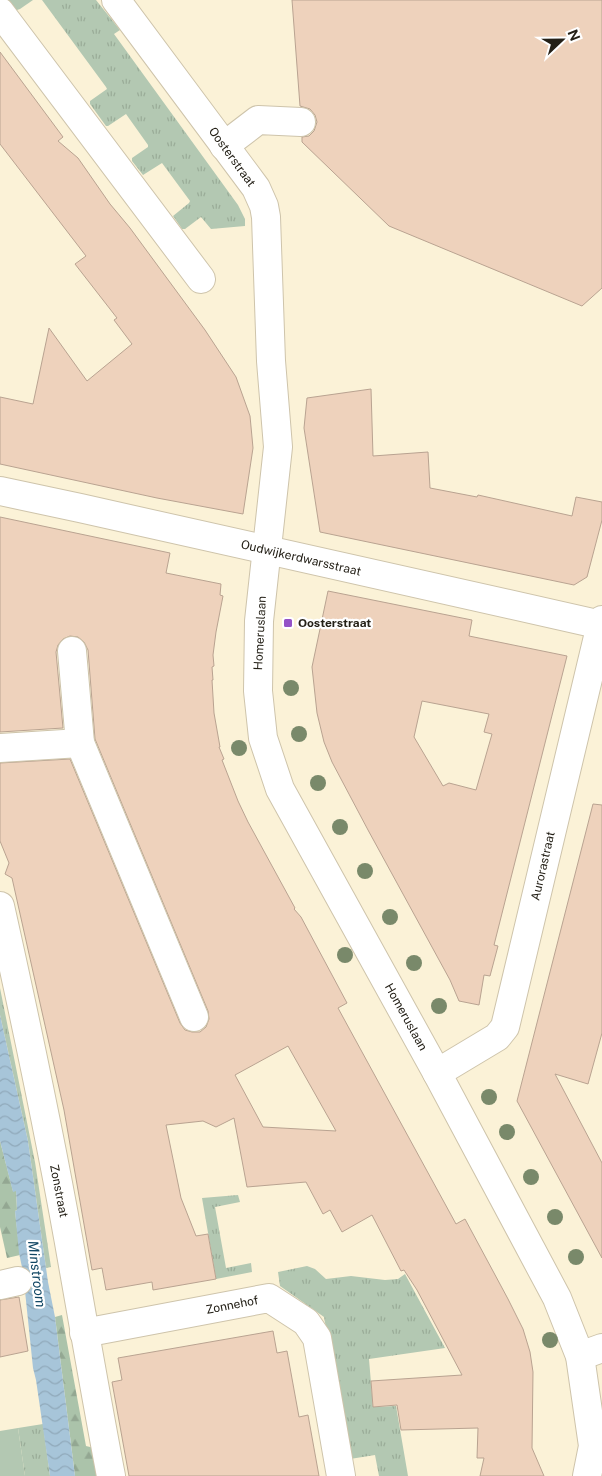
<svg xmlns="http://www.w3.org/2000/svg" width="602" height="1476" font-family="'Public Sans',sans-serif">
  <defs>
    <pattern id="grass-tufts" width="24" height="20" patternUnits="userSpaceOnUse" patternTransform="scale(1.25)"><rect width="24" height="20" fill="#b3c8b2"/><path d="M3 7l-1-3M5 7V3M7 7l1-3M15 17l-1-3M17 17v-4M19 17l1-3" fill="none" stroke="#9aac98"/></pattern>
    <pattern id="forest-firs" width="22" height="20" patternUnits="userSpaceOnUse" patternTransform="scale(1.25)"><rect width="22" height="20" fill="#abc3aa"/><path d="M5 1l3.5 6h-7zM16 11l3.5 6h-7z" fill="#93a792"/></pattern>
    <pattern id="water-waves" width="16" height="10" patternUnits="userSpaceOnUse" patternTransform="scale(1.25)"><rect width="16" height="10" fill="#a7c5d9"/><path d="M0 5q4-4 8 0t8 0" fill="none" stroke="#90a9ba"/></pattern>
  </defs>
  <rect width="100%" height="100%" fill="#fbf2d7"/>
  <!-- grass -->
  <g fill="url(#grass-tufts)">
    <polygon points="3,0 33,0 20,9 14,11"/>
    <polygon points="42,0 96,0 120,30 114,34 238,205 245,219 245,226 211,229 201,217 185,229 182,229 173,216 189,203 190,201 162,163 143,175 132,161 132,158 148,147 148,145 126,114 108,126 106,126 90,104 90,101 107,89 106,87"/>
    <polygon points="0,988 35,1162 51,1267 46,1268 28,1141 0,1015"/>
    <polygon points="238,1195 240,1202 215,1207 226,1268 251,1263 252,1272 216,1279 202,1198"/>
    <polygon points="307,1266 315,1269 326,1279 351,1276 385,1280 398,1279 405,1274 445,1348 369,1359 373,1407 396,1406 408,1476 379,1476 375,1455 350,1459 324,1317 280,1286 278,1272"/>
    <polygon points="43,1424 50,1476 25,1476 18,1428"/>
  </g>
  <!-- forest -->
  <g fill="url(#forest-firs)">
    <polygon points="0,1141 13,1191 16,1191 17,1210 15,1211 20,1255 7,1258 0,1227"/>
    <polygon points="62,1315 86,1446 94,1448 102,1476 75,1476 55,1317"/>
  </g>
  <!-- garden -->
  <polygon fill="#b3c8b2" points="18,1428 25,1476 0,1476 0,1431"/>
  <!-- water -->
  <polygon fill="url(#water-waves)" points="0,1015 28,1141 48,1282 55,1317 75,1476 50,1476 36,1380 33,1368 23,1272 19,1253 15,1211 17,1210 16,1191 13,1192 0,1141"/>
  <!-- building -->
  <g fill="#eed2bc" stroke="#b9a391" fill-rule="evenodd">
    <polygon points="292,0 602,0 602,288 582,306 389,226 302,142 302,137 309,136 314,131 317,122 315,115 310,109 300,106"/>
    <polygon points="0,52 63,137 58,141 78,158 110,204 130,228 205,330 236,377 250,416 253,448 243,514 157,498 0,464 0,397 33,404 49,328 87,381 132,344 114,320 117,318 75,264 86,256 0,144"/>
    <polygon points="371,389 373,456 428,452 430,488 477,497 478,495 572,516 576,497 602,502 602,520 587,577 574,585 320,532 304,428 307,398"/>
    <path d="M0 517 170 553 166 573 221 584 220 595 223 596 216 632 213 655 214 666 212 667 213 680H212L214 713 220 747H219L224 759 222 760 238 801 248 822 295 908 294 909 301 917 347 1003 338 1008 456 1224 465 1219 508 1299 523 1329 530 1352 533 1372 532 1448 544 1476H480L484 1458H477L478 1428 401 1430 397 1405 373 1407 371 1381 462 1375 417 1290 404 1270 401 1271 372 1215 342 1232 330 1210 323 1214 306 1182 247 1187 234 1118 216 1127 203 1121 166 1125 181 1198 196 1236 208 1234 216 1279 153 1290 152 1282 106 1290 102 1268 92 1270 64 1110 12 878 5 874 9 863 0 841V763L70 759 180 1023 185 1030 192 1032H200L206 1027 209 1019 208 1011 95 739 88 650 84 642 78 637 70 636 63 639 58 645 56 652 63 728 0 732ZM288 1046 336 1131 263 1127 235 1075Z"/>
    <path d="M328 591 472 620 469 636 567 656 494 945 498 946 490 976 484 975 479 1005 459 1001 450 980 368 830 332 762 324 742 317 713 312 667ZM422 701 489 714 484 732 492 734 476 790 449 783 443 786 414 737Z"/>
    <polygon points="593,804 602,805 602,1033 588,1084 555,1074 602,1163 602,1258 517,1101"/>
    <polygon points="19,1297 28,1351 0,1357 0,1300"/>
    <polygon points="273,1331 277,1353 287,1351 299,1417 308,1415 319,1476 129,1476 112,1382 122,1380 118,1358"/>
  </g>
  <g fill="none" stroke-linecap="round" stroke-linejoin="round">
    <!-- minor casing -->
    <g stroke="#cec4ab" stroke-width="30">
      <g id="minor">
        <polyline points="116,0 256,188 264,206 266,217 271,361 278,447 259,621 258,691 263,738 280,789 437,1073 557,1298 580,1356 593,1446 587,1476"/>
        <polyline points="0,12 201,279"/>
        <polyline points="224,146 258,120 301,122"/>
        <polyline points="0,491 80,508 602,625"/>
        <polyline points="72,651 80,743 194,1017"/>
        <polyline points="0,748 80,743"/>
        <path d="M0 906C27 1027 53 1149 74 1271 86 1339 98 1408 111 1476"/>
        <polyline points="437,1073 497,1037 505,1027 602,620"/>
        <polyline points="0,1285 18,1281"/>
        <polyline points="84,1333 269,1298 306,1322 317,1338 341,1476"/>
        <polyline points="580,1356 602,1348"/>
      </g>
    </g>
    <!-- minor -->
    <use href="#minor" stroke="#fff" stroke-width="28"/>
  </g>
  <!-- trees -->
  <g fill="#79896a">
    <circle cx="291" cy="688" r="8"/>
    <circle cx="299" cy="734" r="8"/>
    <circle cx="239" cy="748" r="8"/>
    <circle cx="318" cy="783" r="8"/>
    <circle cx="340" cy="827" r="8"/>
    <circle cx="365" cy="871" r="8"/>
    <circle cx="390" cy="917" r="8"/>
    <circle cx="345" cy="955" r="8"/>
    <circle cx="414" cy="963" r="8"/>
    <circle cx="439" cy="1006" r="8"/>
    <circle cx="489" cy="1097" r="8"/>
    <circle cx="507" cy="1132" r="8"/>
    <circle cx="531" cy="1177" r="8"/>
    <circle cx="555" cy="1217" r="8"/>
    <circle cx="576" cy="1257" r="8"/>
    <circle cx="550" cy="1340" r="8"/>
  </g>
  <!-- markers -->
  <rect fill="#9452c7" stroke="#fff" stroke-width="2" x="283" y="618" width="10" height="10" rx="2.5"/>
  <g text-anchor="middle" stroke-width="4.5" stroke-linejoin="round" paint-order="stroke">
    <!-- street labels -->
    <g font-size="12" fill="#242017" stroke="#fff">
      <text transform="translate(232 157) rotate(54)" y="4">Oosterstraat</text>
      <text transform="translate(301 558) rotate(13)" y="4">Oudwijkerdwarsstraat</text>
      <text transform="translate(260 633) rotate(-87)" y="4">Homeruslaan</text>
      <text transform="translate(543 866) rotate(-77)" y="4">Aurorastraat</text>
      <text transform="translate(406 1017) rotate(61)" y="4">Homeruslaan</text>
      <text transform="translate(59 1191) rotate(79)" y="4">Zonstraat</text>
      <text transform="translate(232 1305) rotate(-11)" y="4">Zonnehof</text>
    </g>
    <!-- poi labels -->
    <g font-size="12" font-weight="bold" fill="#242017" stroke="#fff" text-anchor="start">
      <text x="298" y="627">Oosterstraat</text>
    </g>
    <!-- water labels -->
    <g font-size="14" font-style="italic" fill="#114764" stroke="#fff">
      <text transform="translate(37 1274) rotate(83)" y="5">Minstroom</text>
    </g>
  </g>
  <!-- north arrow -->
  <g transform="translate(562 40) rotate(68)" stroke="#ffffff" stroke-width="4" paint-order="stroke">
  <path d="M0-4L9 19L0 12L-9 19Z" fill="#242017"/>
  <text y="-8" font-size="14" font-weight="bold" text-anchor="middle" fill="#242017">N</text>
  </g>
</svg>
